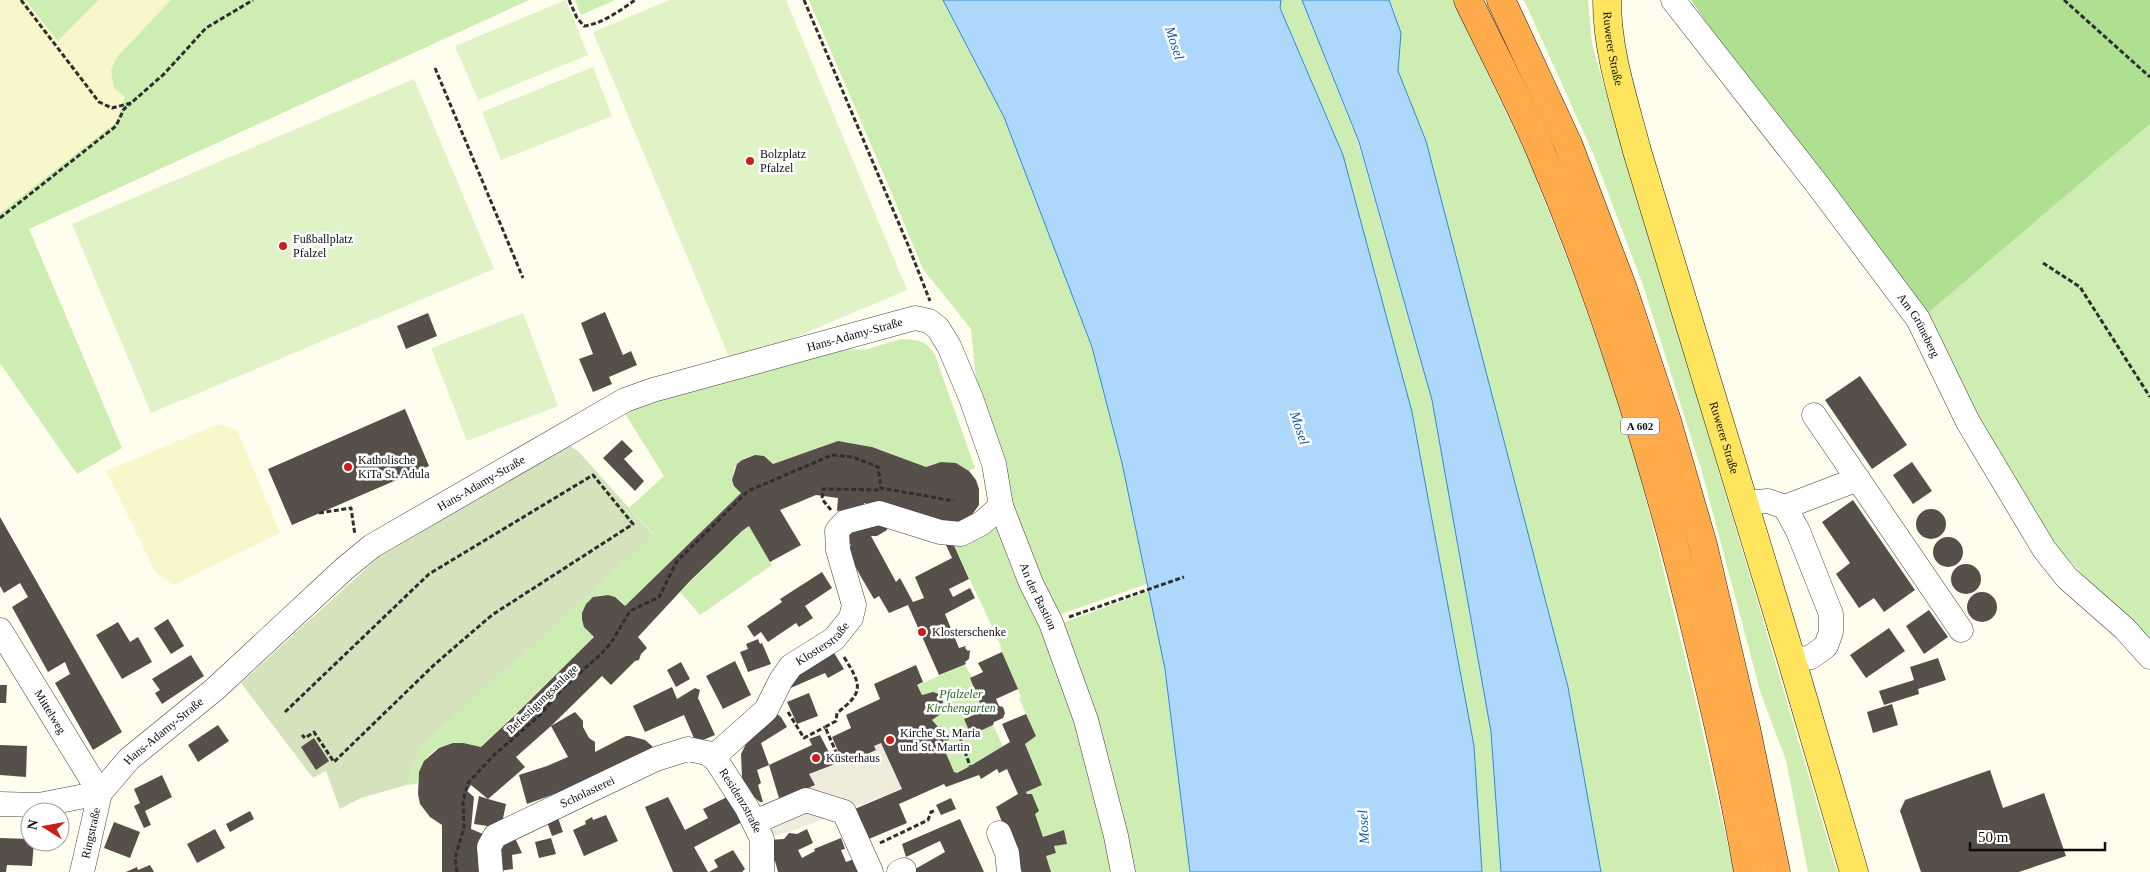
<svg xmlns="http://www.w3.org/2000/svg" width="2150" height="872" font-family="Georgia,serif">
  <rect width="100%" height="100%" fill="#fffded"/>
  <!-- farmland -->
  <g fill="#f8f7cb">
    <polygon points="0,0 24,0 58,41 99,0 171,0 116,58 126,97 116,121 0,213"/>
    <polygon points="218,424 237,430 280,533 174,585 156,573 106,471"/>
  </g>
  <!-- green -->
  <g fill="#cdedb3">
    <polygon points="25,0 99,0 58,41"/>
    <polygon points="171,0 529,0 29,229 122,448 77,474 0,363 0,213 116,122 125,97 114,88 111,71 116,58"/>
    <polygon points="575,0 615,0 581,15"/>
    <polygon points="809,0 943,0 1004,116 1092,347 1122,463 1147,584 1058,615 1012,516 977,389 971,329 923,269 887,182"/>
    <polygon points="1281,0 1302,0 1358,142 1432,400 1491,732 1501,872 1482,872 1474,746 1412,412 1343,155 1280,7"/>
    <polygon points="1389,0 1453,0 1529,161 1578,287 1630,435 1695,698 1734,872 1601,872 1568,687 1426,141 1398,71 1401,33"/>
    <polygon points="1524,0 1588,0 1592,44 1633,187 1636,190 1837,872 1808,872 1786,760 1761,694 1702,472 1643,285 1593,153"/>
    <polygon points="2150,124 2150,647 2030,518 1914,325"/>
    <path d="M901 339C917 340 926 340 935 355L975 468 969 471C956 461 941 460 926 467L872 447 838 441 773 464C751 442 718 469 741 493L625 606C615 595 608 593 593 597 586 614 576 623 594 637L481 747C448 739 422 746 417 784L406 785 422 746 653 534 629 508 664 476 624 412 823 349 833 348 864 350Z"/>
    <polygon points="1001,523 1042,628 1094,775 1113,872 1051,872 1046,856 1056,853 1054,846 1067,843 1064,830 1043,837 1035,814 1039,811 1032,794 1027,794 1026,792 1042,785 1025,744 1036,736 1019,698 1021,697 1002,652 1000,644 953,543"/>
    <polygon points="749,526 772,565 700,615 680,592 742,531"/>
    <polygon points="1149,591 1165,669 1190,872 1129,872 1060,624"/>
    <path d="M964 664 972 677 970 679 983 711 964 719 971 734 993 725 1003 746 957 773 954 772 942 744 947 743 951 736 948 735 947 728 941 729 940 726 938 727 932 720 943 712V699C937 690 930 692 922 695L917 686 949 671 951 672 950 670Z"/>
  </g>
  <!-- forest -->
  <polygon fill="#afdf91" points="1691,0 2150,0 2150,124 1914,325"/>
  <!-- cemetery -->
  <polygon fill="#d4e3bc" points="569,445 579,452 653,535 422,746 406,785 361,798 340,809 326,771 313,778 241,683 383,553"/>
  <!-- pitch -->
  <g fill="#e0f3c6">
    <polygon points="566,0 588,55 478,100 455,46"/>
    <polygon points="670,0 786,0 907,290 732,364 593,32"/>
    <polygon points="593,67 612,116 501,160 482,112"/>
    <polygon points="414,79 494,269 151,413 72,224"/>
    <polygon points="523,313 558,406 467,441 431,348"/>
  </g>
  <!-- plaza -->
  <polygon fill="#f0ecdc" points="881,743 902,789 795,830 762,839 747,808 789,797 815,785 809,774 863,751 876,750 874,746"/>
  <!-- water -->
  <g fill="#add8fb" stroke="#2e88d9">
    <polygon points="943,0 1281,0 1280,8 1343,155 1412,412 1474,746 1482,872 1190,872 1165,669 1122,463 1092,347 1004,117"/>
    <polygon points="1302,0 1389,0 1401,33 1398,71 1426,141 1568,687 1601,872 1501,872 1491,732 1432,400 1359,142"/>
  </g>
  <!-- building -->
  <g fill="#574f49">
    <polygon points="605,312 623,355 631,351 637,365 609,377 612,384 593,392 579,359 593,354 581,323"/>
    <polygon points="428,313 437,336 406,349 397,326"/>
    <polygon points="1860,376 1907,445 1872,469 1825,400"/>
    <polygon points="405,409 429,466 292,525 268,469"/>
    <polygon points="622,440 633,451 624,459 644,481 635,491 603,458"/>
    <polygon points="838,441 872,447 926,467 941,462 956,463 969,471 976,480 979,489 979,505 969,519 956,529 864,503 863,508 837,511 838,498 816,495 780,510 801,545 770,562 749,526 742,531 690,581 638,637 647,648 641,654 639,660 635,661 611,685 602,676 551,726 516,757 525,767 488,799 506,804 501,828 474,824 479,796 488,799 471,785 467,791 474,797 471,829 483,834 485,872 442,872 442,825 430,817 420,804 418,794 419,772 424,761 439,748 453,743 463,743 481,747 512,718 594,637 584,627 582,620 582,613 586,604 593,597 608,595 615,597 625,606 741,493 734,486 732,480 737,464 742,460 755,455 764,456 773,464"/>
    <polygon points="1912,462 1932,491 1913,504 1893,475"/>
    <polygon points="1853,500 1915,590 1884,612 1874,598 1859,608 1836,574 1850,563 1822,522"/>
    <circle cx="1931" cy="524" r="15"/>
    <polygon points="0,517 122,732 93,750 55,683 70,674 65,662 48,672 12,607 28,597 20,583 4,593 0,586"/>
    <polygon points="886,522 887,530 877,536 871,536 896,582 900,578 913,602 924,598 915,577 952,558 945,543 952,541 969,579 949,589 953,597 970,588 975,598 945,614 959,648 966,646 965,648 968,651 970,650 969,659 965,662 966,664 939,675 908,605 889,613 879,596 874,599 861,577 846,549 851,546 847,536 868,523"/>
    <circle cx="1948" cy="552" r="15"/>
    <circle cx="1966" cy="579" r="15"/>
    <polygon points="822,572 832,588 805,606 813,618 799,627 796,623 768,642 761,632 754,637 747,626 782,602 780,599"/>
    <circle cx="1982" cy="607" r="15"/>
    <polygon points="1929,610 1948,637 1924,654 1906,626"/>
    <polygon points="168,619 184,646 171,654 154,628"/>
    <polygon points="118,622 130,642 138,637 152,662 122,679 96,635"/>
    <polygon points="1889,628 1905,651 1866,678 1850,655"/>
    <polygon points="758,639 760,644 762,643 771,664 748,672 740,652 748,649 746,644"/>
    <polygon points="831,648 844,669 828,678 825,673 786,690 783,685"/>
    <polygon points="1002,652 1018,689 996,699 999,706 1003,707 1005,713 1003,718 994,722 993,725 971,735 964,719 983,711 970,678 983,672 978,663"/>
    <polygon points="191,655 204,676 162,704 155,693 160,690 152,679"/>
    <polygon points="1938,658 1946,680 1918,689 1919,694 1884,705 1879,691 1914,680 1910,667"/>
    <polygon points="735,661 751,695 723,709 706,676"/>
    <polygon points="681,662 690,679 676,687 667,670"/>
    <polygon points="916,665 923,682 917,685 922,695 933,692 939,694 943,700 942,713 932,720 938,727 941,726 941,729 944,730 946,728 948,735 951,735 947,743 942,744 954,772 957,773 970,766 1010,742 1002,724 1026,714 1036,736 1025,744 1042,785 1026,792 1027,794 1032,794 1039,811 1035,814 1043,837 1064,830 1067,844 1054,846 1056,853 1046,856 1051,872 1022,872 996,807 1018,794 1007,769 999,773 997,769 981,779 979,775 946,787 944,784 899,804 907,823 864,841 850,811 902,789 881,743 874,746 876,750 865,755 863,751 842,760 832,737 851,728 846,715 880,699 874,684"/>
    <polygon points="0,685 7,685 6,703 0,703"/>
    <polygon points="672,687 677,699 695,688 700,690 698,698 715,735 696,743 684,715 645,732 633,706"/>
    <polygon points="809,693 818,716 797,724 787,702"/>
    <polygon points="1892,704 1898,725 1873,733 1867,712"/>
    <polygon points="773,711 781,717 787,727 761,743 769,765 757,770 761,783 758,785 763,802 760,802 752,795 745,786 742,777 741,754 748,740"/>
    <polygon points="575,712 583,721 583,727 589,738 595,742 595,752 626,736 630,736 645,740 652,746 656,754 615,772 527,804 519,775 547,766 568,757 551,726"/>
    <polygon points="218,725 229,741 198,762 188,745"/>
    <polygon points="820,735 835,764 809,774 815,785 789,797 779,798 769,765 812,745 809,739"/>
    <polygon points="314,738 329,761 316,770 301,747"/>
    <polygon points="0,745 27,746 26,777 0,775"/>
    <polygon points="1990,770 2003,808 2044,793 2066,856 2019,872 1921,872 1900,811 1905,800"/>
    <polygon points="162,775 172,797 145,811 151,825 144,828 134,806 140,803 134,789"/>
    <polygon points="731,795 744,821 694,847 708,872 673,872 645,807 668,797 685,830 708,818 703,809"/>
    <polygon points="951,798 956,809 941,815 936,805"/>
    <polygon points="250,811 254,819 230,832 226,824"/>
    <polygon points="606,815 618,841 584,856 573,830 586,824 585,821 592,817 593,820"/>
    <polygon points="558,818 563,832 552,836 547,822"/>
    <polygon points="960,819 984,872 910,872 945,852 940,841 906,857 902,844"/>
    <polygon points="114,822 140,832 130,858 104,848"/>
    <polygon points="215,829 225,848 197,863 187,844"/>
    <polygon points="807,829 813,843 798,850 802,858 815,851 814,849 841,838 845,849 841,850 846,862 854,859 867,872 778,872 775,861 771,861 769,840 784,839 789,833 797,834"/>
    <polygon points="514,836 522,853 512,855 513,869 497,871 498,844"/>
    <polygon points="0,838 30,839 30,842 34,842 32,866 7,865 6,872 0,872"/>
    <polygon points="551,838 556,854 539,858 535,842"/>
    <polygon points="733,850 745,869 742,872 709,872 718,867 714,860"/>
    <polygon points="150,865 154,872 126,872 137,867 138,870"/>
  </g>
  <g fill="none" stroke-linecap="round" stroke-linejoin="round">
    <!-- minor casing -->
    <g stroke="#404040" stroke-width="25">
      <g id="minor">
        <path id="s1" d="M1673 0 1820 188 1918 319 1968 422 2044 549 2067 578 2125 629 2150 657"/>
        <polyline points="1814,415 1961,630"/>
        <polyline points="1744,503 1768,501 1785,507 1798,531 1831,614 1831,632 1826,646 1811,657 1792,661"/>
        <polyline points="1785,507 1858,479"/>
        <path id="s2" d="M0 630 100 793"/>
        <path id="s3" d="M716 760 720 751 766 710 781 680 791 666 834 639 851 618 854 605 838 550 837 531 845 522 879 513 940 532 961 534 982 523 1001 506"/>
        <polyline points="0,804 39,805 100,793"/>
        <polyline points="755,822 806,800 844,812 871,872"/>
        <polyline points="999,833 1007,853 1009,872"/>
        <path id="s4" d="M82 872 100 793 129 759 215 689 344 569 372 546 625 400 653 390 915 318 929 321 938 328 949 346 971 398 994 464 1001 506 1031 583 1051 623 1086 720 1116 836 1123 872"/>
        <path id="s5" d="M491 872 489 847 495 836 656 759 688 749 707 753 716 760 747 808 762 839V872"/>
        <polyline points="899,872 904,870"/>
      </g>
    </g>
    <!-- major casing -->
    <g stroke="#1e1e1e" stroke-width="29">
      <g id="major">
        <path id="s6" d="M1607 0C1607 52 1624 101 1637 151L1792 661 1854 872"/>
      </g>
    </g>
    <!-- highway casing -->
    <g stroke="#1e1e1e" stroke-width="29">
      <g id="highway">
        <path d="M1468 0C1492 50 1518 99 1540 150 1610 314 1662 486 1703 660 1720 730 1736 801 1748 872"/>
        <polyline points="1501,0 1568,144 1623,289 1667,421 1703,545 1746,728 1776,872"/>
      </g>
    </g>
    <!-- path -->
    <g stroke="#2f2f2f" stroke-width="3" stroke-dasharray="5 2.5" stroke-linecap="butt">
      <polyline points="21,0 99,102 112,108 131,103 164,74 206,28 253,0"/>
      <path d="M569 0 577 18 584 26C602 24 621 10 635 0"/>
      <polyline points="804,0 908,245 930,301"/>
      <polyline points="2064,0 2150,77"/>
      <polyline points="435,68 523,278"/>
      <polyline points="0,218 116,126 124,109 130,104"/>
      <polyline points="2043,263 2080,287 2150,397"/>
      <polyline points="831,510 822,499 823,489 882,490"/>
      <polyline points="319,513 351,508 355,535"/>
      <polyline points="1069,617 1184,577"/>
      <polyline points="285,712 429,574 593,475 633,524 492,615 435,664 334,762 314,732 305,738 302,735"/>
      <polyline points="788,712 804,738 825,727"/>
      <polyline points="960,737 970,766"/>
      <path d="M840 761 825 727 836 721 837 713C864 692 862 686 844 657"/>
      <polyline points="880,843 928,820 931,812 936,810"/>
      <polyline points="457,872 455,858 464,828 463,801 468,783 493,756 540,715 563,688 601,654 611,643 630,611 659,597 677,561 748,491 832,455 853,457 878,467 881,488 954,501"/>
    </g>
    <!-- minor -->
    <use href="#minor" stroke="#fff" stroke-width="24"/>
    <!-- major -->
    <use href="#major" stroke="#ffe45d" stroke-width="28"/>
    <!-- highway -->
    <use href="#highway" stroke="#ffab4b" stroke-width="28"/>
  </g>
  <!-- markers -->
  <g fill="#c91e19" stroke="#fff" stroke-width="2">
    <circle cx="750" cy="161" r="5"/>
    <circle cx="283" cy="246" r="5"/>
    <circle cx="348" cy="467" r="5"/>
    <circle cx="922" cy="632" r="5"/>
    <circle cx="890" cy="740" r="5"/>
    <circle cx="816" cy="758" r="5"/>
  </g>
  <g text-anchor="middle" stroke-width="5" stroke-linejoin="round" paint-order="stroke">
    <!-- shield labels -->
    <rect fill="#fff" stroke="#565656" stroke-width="1" x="1621" y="417.5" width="38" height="17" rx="4"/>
    <g font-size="11" font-weight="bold" fill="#0d0d0d">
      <text x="1640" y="430">A 602</text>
    </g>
    <!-- street labels -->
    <g font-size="12" fill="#0d0d0d" stroke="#fff">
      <text dy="4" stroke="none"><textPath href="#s6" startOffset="49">Ruwerer Straße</textPath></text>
      <text dy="4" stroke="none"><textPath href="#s1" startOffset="408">Am Grüneberg</textPath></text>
      <text dy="4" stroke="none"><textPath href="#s4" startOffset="980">Hans-Adamy-Straße</textPath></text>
      <text dy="4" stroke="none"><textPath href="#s6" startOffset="454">Ruwerer Straße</textPath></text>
      <text dy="4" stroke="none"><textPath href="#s4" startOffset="575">Hans-Adamy-Straße</textPath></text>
      <text dy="4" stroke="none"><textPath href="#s4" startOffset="1356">An der Bastion</textPath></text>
      <text dy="4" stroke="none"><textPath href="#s3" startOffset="161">Klosterstraße</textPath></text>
      <text transform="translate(542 699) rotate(-44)" y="4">Befestigungsanlage</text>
      <text dy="4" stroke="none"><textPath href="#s2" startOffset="96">Mittelweg</textPath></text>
      <text dy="4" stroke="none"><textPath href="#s4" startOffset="170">Hans-Adamy-Straße</textPath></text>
      <text dy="4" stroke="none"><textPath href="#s5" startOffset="140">Scholasterei</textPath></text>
      <text dy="4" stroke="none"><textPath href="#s5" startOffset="328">Residenzstraße</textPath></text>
      <text dy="4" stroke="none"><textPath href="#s4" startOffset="40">Ringstraße</textPath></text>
    </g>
    <!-- poi labels -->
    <g font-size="12" fill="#0d0d0d" stroke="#fff" text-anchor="start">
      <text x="760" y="158">Bolzplatz<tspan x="760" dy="14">Pfalzel</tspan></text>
      <text x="293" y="243">Fußballplatz<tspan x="293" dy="14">Pfalzel</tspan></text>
      <text x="358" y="464">Katholische<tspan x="358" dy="14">KiTa St. Adula</tspan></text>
      <text x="932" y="636">Klosterschenke</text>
      <text x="900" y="737">Kirche St. Maria<tspan x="900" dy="14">und St. Martin</tspan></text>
      <text x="826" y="762">Küsterhaus</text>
    </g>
    <!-- park labels -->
    <g font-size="12" font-style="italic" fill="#236b18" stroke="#fff">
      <text x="961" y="698">Pfalzeler<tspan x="961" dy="14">Kirchengarten</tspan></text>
    </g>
    <!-- water labels -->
    <g font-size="14" font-style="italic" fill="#0c59aa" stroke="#fff">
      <text transform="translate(1175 43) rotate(72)" y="5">Mosel</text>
      <text transform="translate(1300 428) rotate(72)" y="5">Mosel</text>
      <text transform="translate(1363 827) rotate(-93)" y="5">Mosel</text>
    </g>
  </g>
  <!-- north arrow -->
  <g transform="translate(45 827) rotate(281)"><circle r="24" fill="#ffffff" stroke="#9e9e9e"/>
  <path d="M0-4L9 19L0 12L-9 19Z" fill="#c91e19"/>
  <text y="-8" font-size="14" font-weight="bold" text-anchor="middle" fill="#0d0d0d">N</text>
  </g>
  <!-- scale -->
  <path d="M1970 842v8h135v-8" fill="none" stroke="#0d0d0d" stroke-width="2.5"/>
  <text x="1978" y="842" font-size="15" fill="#0d0d0d" stroke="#ffffff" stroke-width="4" paint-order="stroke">50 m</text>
</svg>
